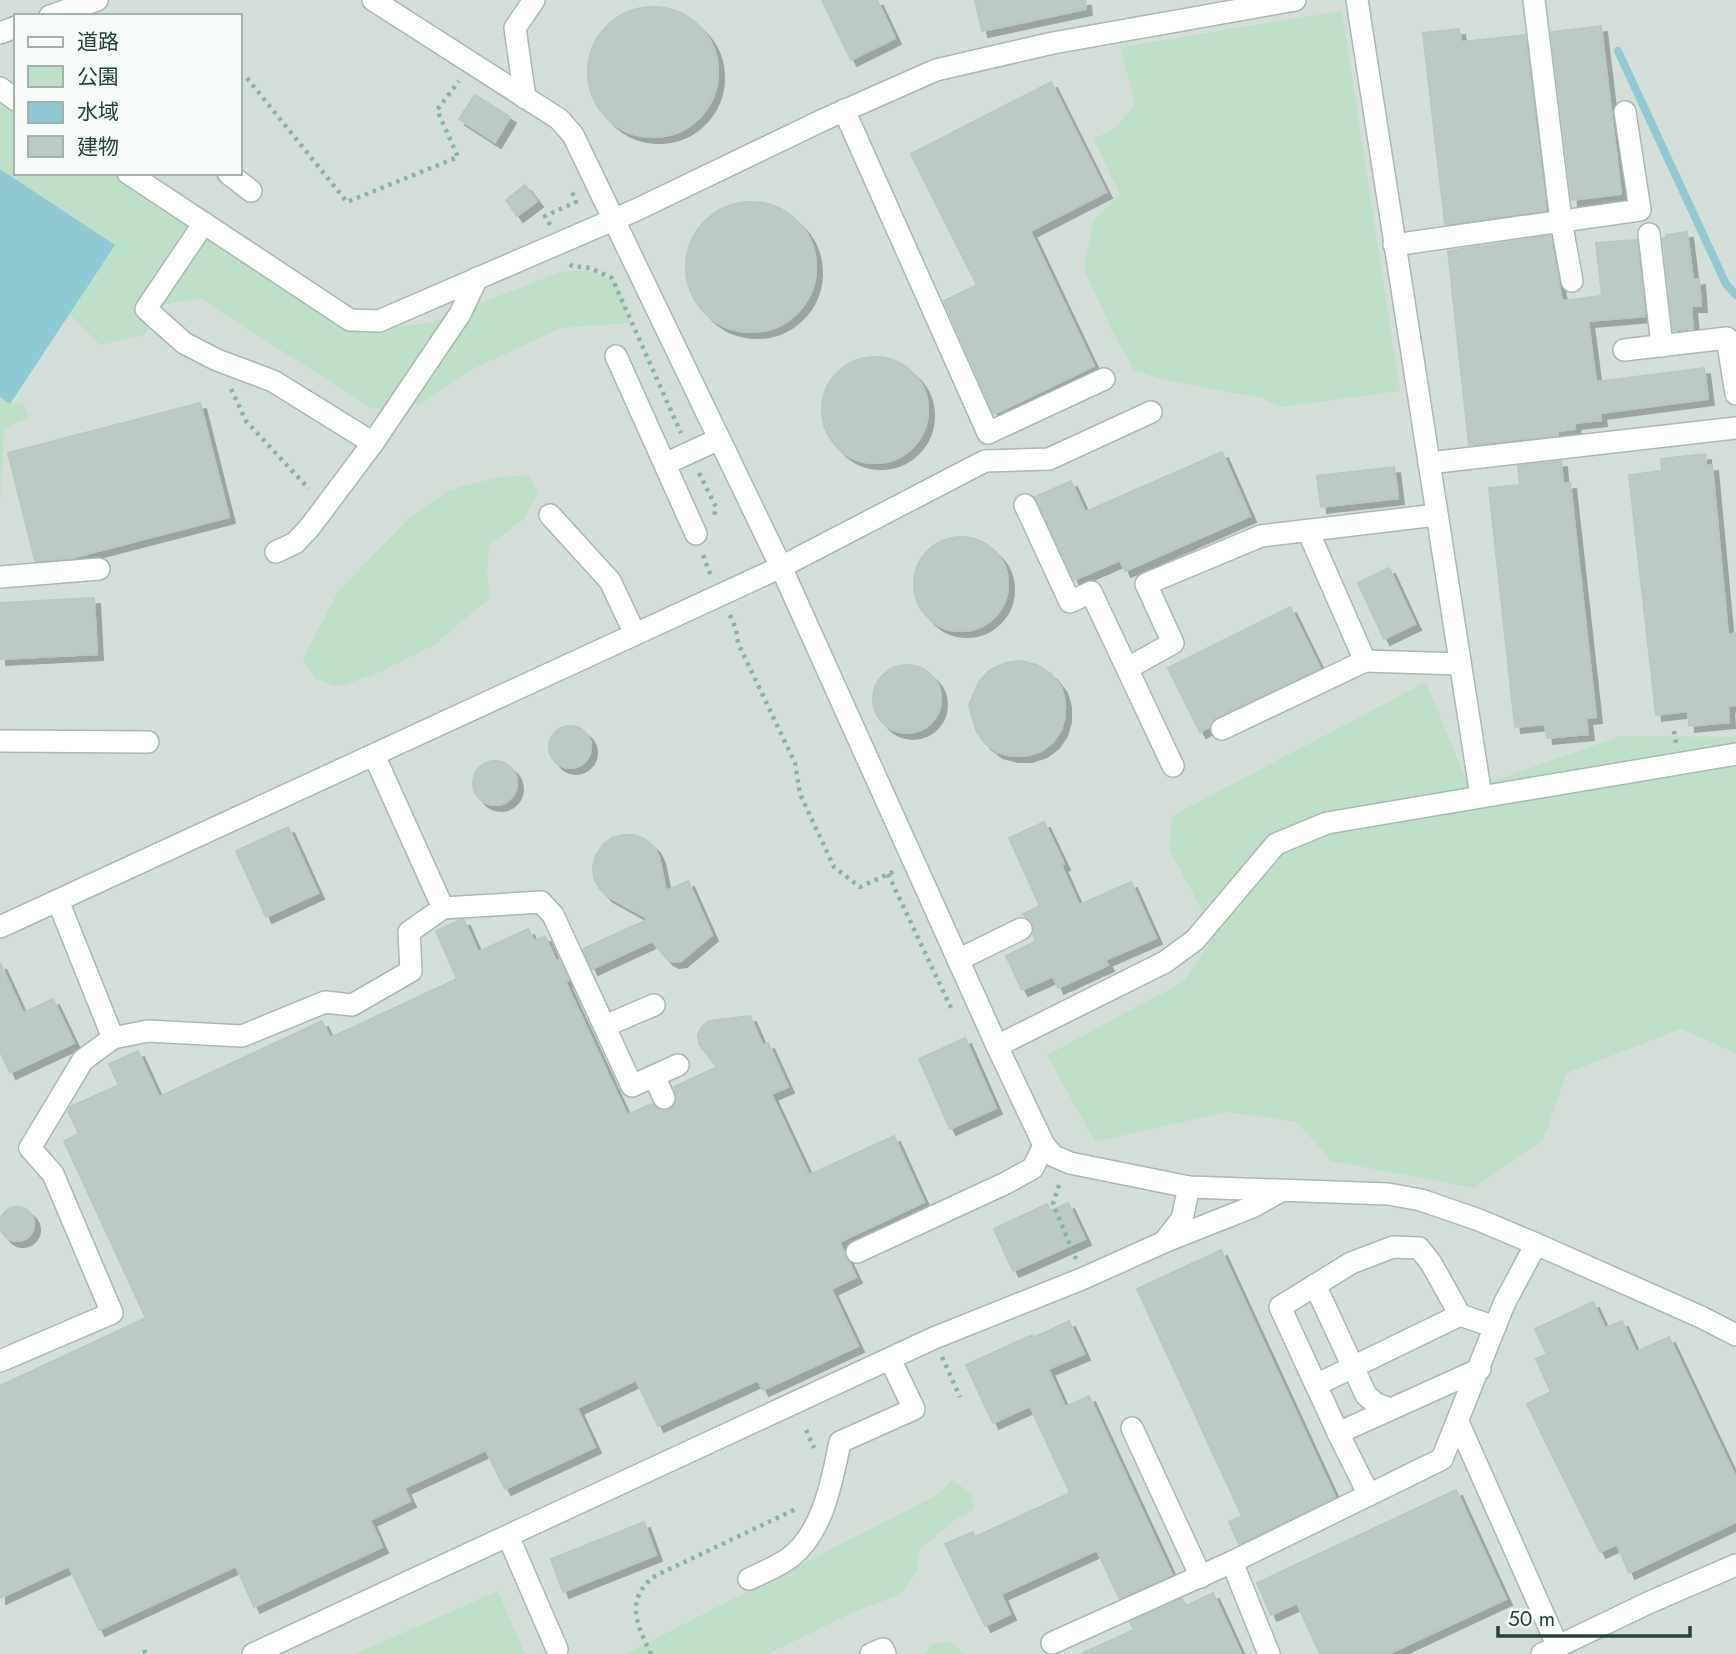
<svg xmlns="http://www.w3.org/2000/svg" width="1736" height="1654" font-family="Jost,'Noto Sans JP',sans-serif">
  <defs>
    <filter id="shadow"><feDropShadow dx="6" dy="6" stdDeviation="0" flood-color="#0004"/></filter>
  </defs>
  <rect width="100%" height="100%" fill="#e6efeb"/>
  <!-- built -->
  <path fill="#d4dfda" fill-rule="evenodd" d="M0 0H1736V1654H0ZM16 16H240V173H16Z"/>
  <!-- green -->
  <g fill="#bfe0c8">
    <polygon points="1342,11 1400,391 1280,407 1261,398 1165,380 1135,371 1113,333 1084,269 1093,221 1120,195 1094,139 1115,128 1135,104 1120,47"/>
    <polygon points="0,94 16,104 16,173 119,173 356,332 428,323 561,272 586,270 617,282 630,323 561,328 471,370 420,404 373,409 201,299 164,304 144,335 100,345 69,314 114,245 0,169"/>
    <polygon points="0,397 10,404 23,403 30,418 4,428 0,503"/>
    <polygon points="528,475 538,493 524,519 489,545 487,574 490,598 434,645 376,674 337,687 316,679 303,659 338,592 408,519 449,490 494,478"/>
    <polygon points="1426,682 1470,789 1621,736 1736,737 1736,1053 1681,1029 1567,1073 1543,1140 1474,1188 1331,1161 1297,1122 1226,1112 1095,1142 1047,1055 1183,982 1215,934 1169,849 1172,816"/>
    <polygon points="952,1480 971,1493 974,1509 955,1520 919,1550 917,1571 901,1594 849,1614 768,1654 625,1654 939,1494"/>
    <polygon points="498,1591 525,1654 355,1654"/>
    <polygon points="950,1641 964,1654 925,1654 931,1645"/>
  </g>
  <!-- water -->
  <polygon fill="#8ec9d4" points="0,169 115,245 10,404 0,397"/>
  <g fill="none" stroke-linecap="round" stroke-linejoin="round">
    <!-- stream -->
    <polyline stroke="#8ec9d4" stroke-width="8" points="1618,51 1726,284 1736,295"/>
  </g>
  <!-- building -->
  <g fill="#bbcac4" stroke="#b8c9c2" stroke-width="2" filter="url(#shadow)">
    <polygon points="822,0 877,0 895,38 851,60"/>
    <polygon points="975,0 1085,0 1086,9 982,31"/>
    <circle cx="653" cy="72" r="65"/>
    <polygon points="1601,26 1621,194 1572,200 1551,32"/>
    <polygon points="1459,29 1461,42 1525,35 1546,210 1445,224 1423,33"/>
    <polygon points="1051,82 1106,192 1030,231 1094,366 994,414 944,301 977,285 911,154"/>
    <polygon points="475,95 510,117 495,142 459,119"/>
    <polygon points="525,185 537,201 517,216 506,200"/>
    <circle cx="751" cy="267" r="65"/>
    <polygon points="1687,232 1693,280 1699,279 1701,306 1691,306 1693,329 1673,330 1663,238 1666,238 1666,235"/>
    <polygon points="1550,236 1562,301 1602,296 1596,243 1637,240 1645,316 1588,321 1596,382 1704,368 1708,399 1600,413 1601,420 1574,423 1575,429 1558,431 1558,435 1469,445 1448,251"/>
    <circle cx="875" cy="410" r="53"/>
    <polygon points="200,403 229,517 71,558 35,561 8,453"/>
    <polygon points="1222,452 1250,516 1125,571 1120,560 1074,580 1035,497 1071,481 1085,512"/>
    <polygon points="1705,454 1706,466 1712,465 1728,635 1736,633 1736,705 1728,706 1729,722 1689,726 1688,711 1656,715 1629,475 1662,471 1661,459"/>
    <polygon points="1561,461 1563,484 1570,483 1596,717 1586,718 1588,734 1547,738 1545,724 1515,727 1489,488 1520,485 1518,466"/>
    <polygon points="1394,467 1398,498 1321,507 1317,476"/>
    <circle cx="961" cy="584" r="47"/>
    <polygon points="1389,568 1415,624 1384,639 1358,583"/>
    <polygon points="94,598 97,654 0,659 0,603"/>
    <polygon points="1290,607 1320,668 1216,717 1209,727 1200,732 1168,668"/>
    <polygon points="1021,661 1037,665 1051,674 1061,687 1065,701 1065,716 1061,730 1053,742 1041,751 1026,756 1012,756 997,752 985,743 976,730 969,705 979,682 990,670 1005,663"/>
    <circle cx="907" cy="699" r="34"/>
    <circle cx="570" cy="747" r="21"/>
    <circle cx="495" cy="783" r="22"/>
    <polygon points="1044,822 1064,864 1061,865 1079,905 1131,882 1156,938 1105,960 1108,965 1058,988 1053,976 1022,990 1006,956 1036,941 1033,934 1033,924 1023,914 1040,906 1009,838"/>
    <polygon points="288,827 318,893 266,917 236,851"/>
    <polygon points="623,835 635,835 645,839 654,847 659,857 666,891 688,881 712,935 681,961 673,962 667,959 652,941 592,969 583,949 649,919 607,896 599,888 594,878 593,866 596,855 603,845 612,838"/>
    <polygon points="460,920 464,920 478,952 528,929 534,941 545,936 556,961 559,960 569,980 565,981 627,1115 652,1104 662,1111 670,1110 677,1100 674,1087 717,1067 699,1044 698,1035 702,1027 709,1021 750,1016 763,1046 768,1043 788,1087 771,1094 809,1175 894,1136 924,1202 839,1242 856,1277 831,1289 858,1346 763,1390 758,1380 658,1426 636,1380 577,1408 595,1447 505,1489 486,1450 404,1488 410,1501 370,1520 382,1547 254,1607 236,1566 99,1630 69,1566 0,1598 0,1386 146,1318 64,1141 79,1134 68,1111 70,1107 119,1085 109,1064 138,1051 159,1097 322,1021 330,1038 457,979 436,931"/>
    <polygon points="0,963 23,1013 53,999 74,1043 10,1073 0,1051"/>
    <polygon points="965,1038 996,1108 950,1129 919,1059"/>
    <polygon points="1068,1203 1085,1239 1013,1271 994,1229 1047,1204 1051,1211"/>
    <circle cx="17" cy="1224" r="17"/>
    <polygon points="1221,1250 1335,1497 1239,1544 1229,1522 1242,1516 1137,1289"/>
    <polygon points="1593,1302 1605,1328 1622,1321 1636,1352 1669,1337 1736,1478 1736,1522 1629,1573 1617,1544 1600,1552 1527,1404 1551,1392 1536,1359 1547,1354 1535,1329"/>
    <polygon points="1069,1321 1084,1354 1048,1369 1065,1407 1089,1396 1172,1575 1119,1598 1097,1550 1001,1594 1010,1614 985,1626 945,1544 973,1532 975,1537 1070,1493 1030,1406 993,1423 966,1365 1032,1335 1033,1338"/>
    <polygon points="1456,1490 1506,1599 1388,1654 1320,1654 1297,1603 1271,1615 1257,1583"/>
    <polygon points="644,1522 656,1555 563,1592 551,1559"/>
    <polygon points="1213,1593 1241,1654 1081,1654 1134,1630 1130,1622 1182,1599 1186,1606"/>
  </g>
  <g fill="none" stroke-linecap="round" stroke-linejoin="round">
    <!-- minor casing -->
    <g stroke="#a8b8b2" stroke-width="24">
      <g id="minor">
        <polyline points="373,0 559,119 573,135 781,567 997,1046 1044,1145 1054,1156 1070,1163 1189,1187 1388,1194 1421,1200 1479,1220 1536,1244 1701,1317 1736,1335"/>
        <polyline points="1357,0 1481,796"/>
        <polyline points="1534,0 1561,221 1572,281"/>
        <polyline points="50,16 97,0"/>
        <polyline points="0,33 16,27"/>
        <polyline points="0,88 16,100"/>
        <polyline points="525,98 515,28 534,0"/>
        <polyline points="844,110 988,433 1104,379"/>
        <polyline points="128,173 350,320 379,321 636,210 823,120 936,70 1053,43 1295,0"/>
        <polyline points="228,173 251,191"/>
        <polyline points="204,223 146,309 184,343 217,360 273,381 373,443"/>
        <polyline points="1649,234 1662,346"/>
        <polyline points="1394,245 1640,210 1625,112"/>
        <polyline points="1624,350 1727,338 1736,394"/>
        <polyline points="616,356 696,534"/>
        <polyline points="1429,463 1736,428"/>
        <polyline points="665,464 719,439"/>
        <polyline points="1025,505 1070,602 1091,592 1173,766"/>
        <polyline points="550,515 610,581 635,634"/>
        <polyline points="1308,531 1365,661 1460,664"/>
        <polyline points="276,552 295,543 310,527 373,443 460,314 477,278"/>
        <polyline points="0,577 99,569"/>
        <polyline points="1128,668 1173,643 1146,584 1261,536 1436,515"/>
        <polyline points="1222,729 1365,661"/>
        <polyline points="0,741 148,742"/>
        <polyline points="374,755 443,908"/>
        <polyline points="58,901 113,1038"/>
        <polyline points="0,927 781,567 985,461 1049,459 1151,412"/>
        <polyline points="958,960 1021,929"/>
        <polyline points="605,1026 654,1005"/>
        <polyline points="997,1046 1165,962 1195,940 1276,844 1327,823 1736,754"/>
        <polyline points="654,1076 664,1098"/>
        <polyline points="1166,1241 1252,1207 1281,1191"/>
        <polyline points="857,1252 1006,1183 1033,1168 1044,1145"/>
        <polyline points="1315,1285 1366,1395 1376,1404 1390,1409"/>
        <polyline points="0,1361 112,1313 53,1174 30,1148 83,1060 113,1038 148,1031 242,1036 325,1002 352,1005 411,971 409,932 443,908 541,902 553,915 632,1086 678,1065"/>
        <polyline points="1480,1369 1338,1433 1316,1385 1460,1315 1495,1327"/>
        <polyline points="1316,1385 1280,1307 1351,1263 1393,1247 1419,1248 1431,1263 1460,1315"/>
        <polyline points="1458,1422 1558,1647"/>
        <polyline points="1132,1428 1201,1577"/>
        <polyline points="1338,1433 1369,1495"/>
        <polyline points="508,1536 557,1649"/>
        <polyline points="1232,1562 1269,1654"/>
        <path d="M749 1579C762 1573 776 1567 788 1559 823 1534 832 1481 840 1442L914 1409 890 1359"/>
        <polyline points="1052,1643 1232,1562 1442,1459 1504,1304 1536,1244"/>
        <polyline points="253,1654 934,1338 1084,1278 1164,1242 1182,1219 1189,1187"/>
        <polyline points="871,1654 883,1649 885,1654"/>
        <polyline points="1542,1654 1648,1603 1736,1565"/>
      </g>
    </g>
    <!-- path -->
    <g stroke="#86b3a5" stroke-width="4.5" stroke-dasharray="3.5 5" stroke-linecap="butt">
      <polyline points="247,78 347,202 458,157 437,110 459,81"/>
      <polyline points="550,225 545,216 576,202 572,192"/>
      <polyline points="570,264 572,266 590,268 612,278 681,433"/>
      <polyline points="231,389 246,421 309,489"/>
      <polyline points="699,473 716,507 714,516"/>
      <polyline points="703,555 711,576"/>
      <polyline points="730,615 736,629 738,643 795,763 800,794 834,867 860,887 895,871"/>
      <polyline points="1674,731 1676,743"/>
      <polyline points="888,874 953,1012"/>
      <polyline points="1059,1185 1053,1204 1076,1259"/>
      <polyline points="942,1357 960,1397"/>
      <polyline points="806,1430 814,1448"/>
      <polyline points="144,1650 146,1654"/>
      <path d="M651 1654C637 1625 624 1599 655 1576L798 1508"/>
    </g>
    <!-- minor -->
    <use href="#minor" stroke="#fff" stroke-width="21"/>
  </g>
  <!-- legend -->
  <rect x="14" y="14" width="228" height="161" fill="#f7fbf9" stroke="#a3b1ad" stroke-width="2"/>
  <rect x="28" y="37" width="35" height="10" fill="#ffffff" stroke="#a3b1ad" stroke-width="2"/>
  <text x="77" y="49" font-size="21" fill="#24423a">道路</text>
  <rect x="28" y="66" width="35" height="21" fill="#bfe0c8" stroke="#a3b1ad" stroke-width="2"/>
  <text x="77" y="84" font-size="21" fill="#24423a">公園</text>
  <rect x="28" y="102" width="35" height="21" fill="#8ec9d4" stroke="#a3b1ad" stroke-width="2"/>
  <text x="77" y="119" font-size="21" fill="#24423a">水域</text>
  <rect x="28" y="136" width="35" height="21" fill="#bbcac4" stroke="#a3b1ad" stroke-width="2"/>
  <text x="77" y="154" font-size="21" fill="#24423a">建物</text>
  <!-- scale -->
  <path d="M1498 1626v10h192v-10" fill="none" stroke="#24423a" stroke-width="3.5"/>
  <text x="1508" y="1626" font-size="21" fill="#24423a" stroke="#f7fbf9" stroke-width="5" paint-order="stroke">50 m</text>
</svg>
